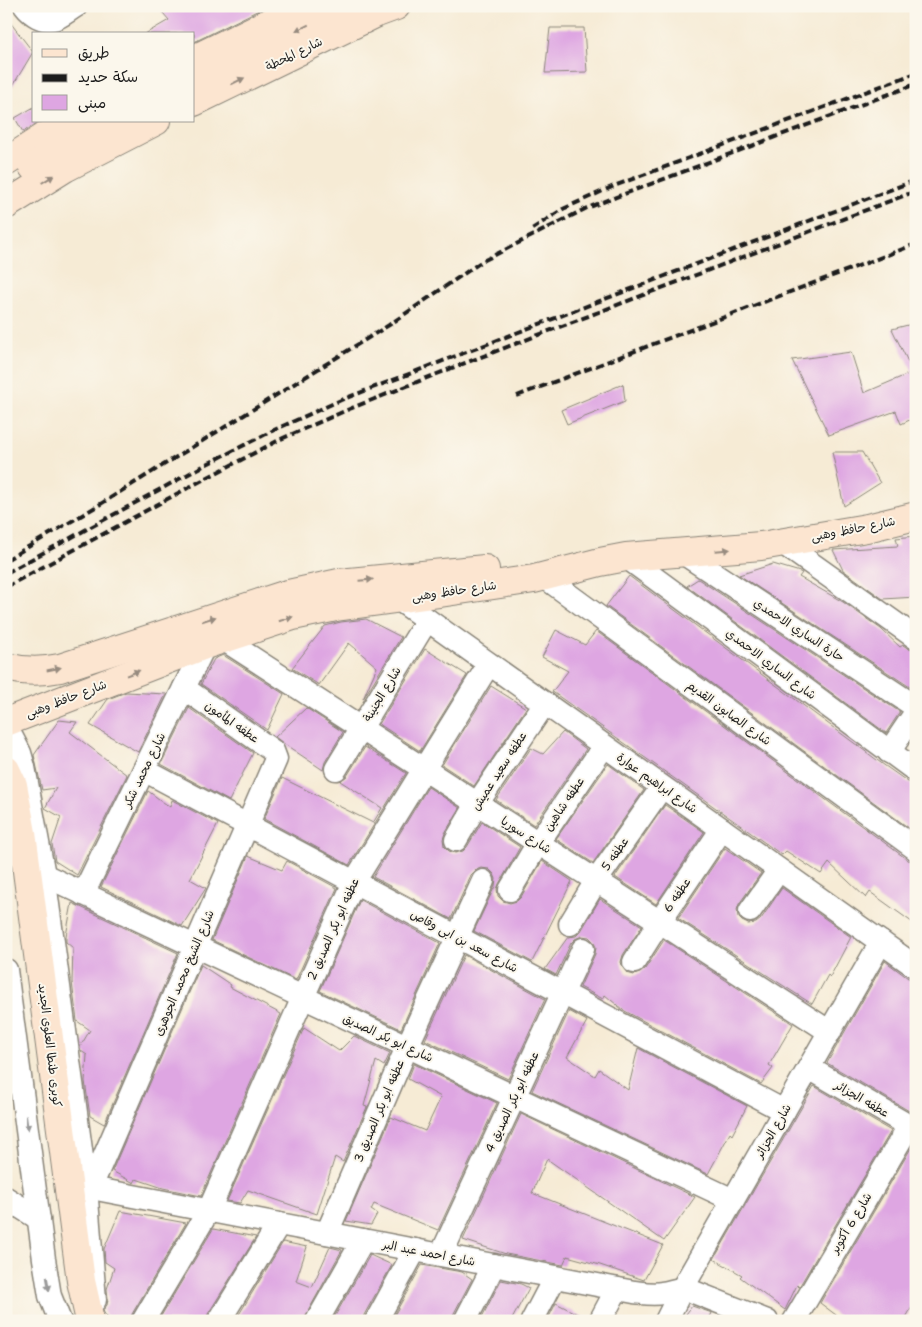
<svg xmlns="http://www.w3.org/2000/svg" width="922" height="1327" font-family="'Shantell Sans','Playpen Sans Arabic',sans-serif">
  <rect width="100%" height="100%" fill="#fbf7ec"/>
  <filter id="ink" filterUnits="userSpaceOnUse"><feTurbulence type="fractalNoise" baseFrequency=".02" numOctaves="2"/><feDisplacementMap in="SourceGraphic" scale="10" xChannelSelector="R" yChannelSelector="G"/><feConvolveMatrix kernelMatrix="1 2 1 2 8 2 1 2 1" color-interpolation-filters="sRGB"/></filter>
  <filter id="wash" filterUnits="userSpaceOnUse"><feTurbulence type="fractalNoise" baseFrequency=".0096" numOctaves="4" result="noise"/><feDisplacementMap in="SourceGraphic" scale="20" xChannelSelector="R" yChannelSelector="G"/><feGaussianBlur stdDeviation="1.12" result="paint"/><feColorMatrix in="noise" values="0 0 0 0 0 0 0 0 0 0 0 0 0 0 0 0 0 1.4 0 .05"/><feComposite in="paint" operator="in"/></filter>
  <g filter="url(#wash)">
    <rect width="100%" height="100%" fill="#f6ebd5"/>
    <g id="blocks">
      <!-- building -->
      <g fill="#dea6e2">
        <polygon points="157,6 267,6 194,42 194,34 145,34 169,20"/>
        <polygon points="6,17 33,52 6,97"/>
        <polygon points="550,28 584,28 587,72 545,73"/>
        <polygon points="34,107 34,121 40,121 23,132 15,118"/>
        <polygon points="916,323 916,417 901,424 896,411 829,435 792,360 851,352 864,393 913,372 892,329"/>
        <polygon points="623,384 625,401 567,424 561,410"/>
        <polygon points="832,452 862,452 880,483 844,506"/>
        <polygon points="916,536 916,597 883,599 843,570 833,550 898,546 896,538"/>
        <polygon points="773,564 800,572 802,573 799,577 843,602 881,629 900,647 903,645 909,649 916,651 916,691 739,575"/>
        <polygon points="629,576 881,763 908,782 916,784 916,826 913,831 606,606"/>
        <polygon points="698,579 900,712 886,733 687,586"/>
        <polygon points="366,619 401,637 363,699 377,667 349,643 319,685 292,668 325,626 341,622"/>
        <polygon points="556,630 585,645 596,631 908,860 916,862 916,925 870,892 866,898 829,863 821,874 786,851 782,855 554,693 552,692 568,671 542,657"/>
        <polygon points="425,649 467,675 420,751 379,724"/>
        <polygon points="223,655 284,694 267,730 201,684 214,659"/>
        <polygon points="491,686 526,708 474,786 442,765"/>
        <polygon points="126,692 166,694 138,752 90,725 108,699"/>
        <polygon points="189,708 253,753 229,801 161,764"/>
        <polygon points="306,708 343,732 325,762 323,770 283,743 275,737"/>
        <polygon points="59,720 77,722 70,732 127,775 77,875 55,861 52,844 61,817 45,808 56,788 42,790 34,755"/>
        <polygon points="563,732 586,749 534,825 496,800 531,748 543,754"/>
        <polygon points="365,747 406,773 349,865 264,819 282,778 373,823 382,808 340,781 347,776"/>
        <polygon points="608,764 644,790 593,863 556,839"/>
        <polygon points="428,787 460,808 445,833 443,839 444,846 449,851 455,853 463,851 467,847 482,822 520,847 499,884 497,889 498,896 503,901 510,903 517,901 521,897 542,861 572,881 532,962 474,931 495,886 496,879 494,874 489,869 481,868 476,870 471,875 451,919 373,877"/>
        <polygon points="148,791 170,807 172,800 218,824 190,879 206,888 182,926 101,887"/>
        <polygon points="665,805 704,832 656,904 615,877"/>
        <polygon points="725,848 761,873 739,904 737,910 738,917 742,921 748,924 756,923 761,919 782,888 851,937 830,977 828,975 812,1004 678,918"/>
        <polygon points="248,856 282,870 287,861 337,888 296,980 212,940"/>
        <polygon points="600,899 642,926 623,955 621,962 623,968 627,973 634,975 640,973 645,969 664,940 793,1024 769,1065 773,1068 761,1084 623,1010 605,995 603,999 580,987 595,954 596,947 593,941 589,937 582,936 575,939 571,943 556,975 545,969 568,937 576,936 581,931"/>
        <polygon points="360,900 440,943 401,1029 320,991"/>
        <polygon points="72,903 178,953 104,1124 90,1116 85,1081 87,1055 81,1051 80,1047 90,1030 77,1021 72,982 73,948 66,942 66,936"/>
        <polygon points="464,955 545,999 508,1079 425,1040"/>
        <polygon points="885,961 908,978 916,980 916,1115 827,1063"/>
        <polygon points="201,965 231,985 230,987 281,1014 201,1196 163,1188 136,1179 134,1183 112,1171"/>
        <polygon points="569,1011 587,1021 567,1057 595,1076 599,1069 628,1090 638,1048 747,1106 732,1135 730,1133 708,1174 532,1091"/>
        <polygon points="304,1028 339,1051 354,1036 390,1053 384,1066 376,1061 364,1106 367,1107 343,1162 335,1157 317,1214 248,1190 240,1203 227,1201"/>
        <polygon points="414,1064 497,1103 438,1230 374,1204 371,1210 377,1214 371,1225 346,1221 391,1117 425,1131 441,1097 408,1079"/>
        <polygon points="814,1086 891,1131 799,1287 797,1285 785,1310 740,1277 742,1275 714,1259"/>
        <polygon points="521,1114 695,1197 664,1241 547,1159 532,1193 663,1245 644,1280 600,1265 567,1256 563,1265 506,1254 463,1240"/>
        <polygon points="914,1143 916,1143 916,1300 904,1321 844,1321 820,1303"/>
        <polygon points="120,1211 186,1223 132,1314 130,1321 110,1321 104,1313 103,1310 107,1305 108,1299 107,1289 114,1268 105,1262 104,1249"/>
        <polygon points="213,1229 256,1237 208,1314 206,1321 158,1321"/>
        <polygon points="283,1242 307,1247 296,1281 312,1287 330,1247 342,1250 306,1315 304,1321 235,1321"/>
        <polygon points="370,1255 392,1265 364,1315 363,1321 332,1321"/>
        <polygon points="422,1265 462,1272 472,1279 453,1315 452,1321 391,1321"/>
        <polygon points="501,1280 521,1284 529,1288 511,1321 480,1321"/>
        <polygon points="556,1303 587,1319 587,1321 547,1321"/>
        <polygon points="692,1306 712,1313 708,1321 681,1321"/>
      </g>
    </g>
  </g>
  <g filter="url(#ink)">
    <use href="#blocks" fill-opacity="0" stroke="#898478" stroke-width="1"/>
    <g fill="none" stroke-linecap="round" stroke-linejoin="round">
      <!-- minor casing -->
      <g stroke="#898478" stroke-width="25">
        <g id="minor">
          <path d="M25 6C31 14 43 22 54 19 62 16 69 10 76 6"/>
          <polyline points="781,542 916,638"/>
          <polyline points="683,553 916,707"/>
          <polyline points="626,557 916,771"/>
          <polyline points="543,576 916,849"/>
          <polyline points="398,599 916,967"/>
          <polyline points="223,639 830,1032"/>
          <polyline points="6,726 20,753 24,767 44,875 86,1187 95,1300"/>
          <polyline points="889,752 916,712"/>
          <polyline points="336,769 427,620"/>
          <polyline points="144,770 784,1111"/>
          <polyline points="456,840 477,804 545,703"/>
          <polyline points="44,875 733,1200"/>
          <polyline points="510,890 538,843 604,746"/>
          <polyline points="83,894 205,645"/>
          <polyline points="750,911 779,870"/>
          <polyline points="570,924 596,881 662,787"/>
          <polyline points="634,962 660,921 722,829"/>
          <polyline points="6,970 44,1259 50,1296 60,1321"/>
          <polyline points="809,1068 916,1130"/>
          <path d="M86 1187 634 1292C643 1293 653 1295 662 1293 671 1292 678 1288 686 1289L767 1321"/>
          <polyline points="91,1187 276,759 273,751 184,688"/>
          <polyline points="6,1198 39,1219"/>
          <polyline points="327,1233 407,1047 483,881"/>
          <polyline points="441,1255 583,949"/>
          <polyline points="143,1321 209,1210 354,882 489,664"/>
          <polyline points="219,1321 279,1224"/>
          <polyline points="317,1321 363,1240"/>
          <polyline points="376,1321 415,1250"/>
          <polyline points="465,1321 494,1265"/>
          <polyline points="532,1321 555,1277"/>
          <polyline points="600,1321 617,1289"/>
          <polyline points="666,1321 682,1289 881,942"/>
          <polyline points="794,1321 909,1126"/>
        </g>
      </g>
      <!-- secondary casing -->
      <g stroke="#898478" stroke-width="30">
        <g id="secondary">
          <polyline points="194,59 303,6"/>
          <polyline points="194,81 346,6"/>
          <polyline points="194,102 377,13 396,6"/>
          <polyline points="6,162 69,121"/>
          <polyline points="33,167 72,142 114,121"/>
          <polyline points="6,205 65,168 156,121"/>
          <path d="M6 667C25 672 41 672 60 668L284 595 339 583 485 569"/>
          <polyline points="6,722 205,645 293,616 336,607 440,593 534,579 600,562 626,557 761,546 867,528 916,516"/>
          <polyline points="6,770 13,785 22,833 81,1281 90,1321"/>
        </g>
      </g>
      <!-- minor -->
      <use href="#minor" stroke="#fff" stroke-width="22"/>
      <!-- secondary -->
      <use href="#secondary" stroke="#fce5d0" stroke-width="28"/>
      <!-- rail -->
      <g stroke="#1c1c1c" stroke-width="4" stroke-dasharray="8 4" stroke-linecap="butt">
        <polyline points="532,229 563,209 614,186 916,73"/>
        <polyline points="517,396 916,244"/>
        <polyline points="6,560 99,505 389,325 481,262 587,208 916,84"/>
        <polyline points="6,573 205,465 274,430 341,400 916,180"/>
        <polyline points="6,587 195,484 281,439 347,410 452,368 916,191"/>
      </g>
    </g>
    <!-- one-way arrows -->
    <defs><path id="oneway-solid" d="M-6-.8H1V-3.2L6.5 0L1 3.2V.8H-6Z" transform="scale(1.25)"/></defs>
    <g fill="#978b7f">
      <use href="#oneway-solid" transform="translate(302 28) rotate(154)"/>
      <use href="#oneway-solid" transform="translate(238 81) rotate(-26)"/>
      <use href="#oneway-solid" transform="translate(48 179) rotate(-32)"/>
      <use href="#oneway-solid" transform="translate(723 550) rotate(-5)"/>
      <use href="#oneway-solid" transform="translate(366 580) rotate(-5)"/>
      <use href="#oneway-solid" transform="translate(209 619) rotate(-18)"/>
      <use href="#oneway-solid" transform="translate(286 619) rotate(-17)"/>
      <use href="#oneway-solid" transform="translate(54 669) rotate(-12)"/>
      <use href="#oneway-solid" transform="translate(133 673) rotate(-21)"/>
    </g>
    <g fill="#999">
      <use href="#oneway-solid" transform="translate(27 1123) rotate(82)"/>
      <use href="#oneway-solid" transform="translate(48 1284) rotate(80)"/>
    </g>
  </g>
  <g text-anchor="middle" stroke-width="4" stroke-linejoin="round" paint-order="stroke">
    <!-- street labels -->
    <g font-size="12" fill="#1c1c1c" stroke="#fbf7ec">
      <text transform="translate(294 54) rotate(-26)" y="4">شارع المحطة</text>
      <text transform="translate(853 529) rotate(-11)" y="4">شارع حافظ وهبى</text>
      <text transform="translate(454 591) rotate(-8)" y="4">شارع حافظ وهبى</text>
      <text transform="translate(799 630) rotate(33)" y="4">حارة الساري الاحمدي</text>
      <text transform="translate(771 664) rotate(37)" y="4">شارع الساري الاحمدي</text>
      <text transform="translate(382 694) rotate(-59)" y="4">شارع الجنينة</text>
      <text transform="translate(66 699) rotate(-21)" y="4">شارع حافظ وهبى</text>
      <text transform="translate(729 713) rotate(36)" y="4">شارع الصابون القديم</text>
      <text transform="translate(232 722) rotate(35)" y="4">عطفه المأمون</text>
      <text transform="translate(144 770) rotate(-64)" y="4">شارع محمد شكر</text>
      <text transform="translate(499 771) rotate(-57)" y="4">عطفه سعيد عميش</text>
      <text transform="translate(657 783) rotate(35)" y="4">شارع ابراهيم عوارة</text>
      <text transform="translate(564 804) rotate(-56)" y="4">عطفه شاهين</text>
      <text transform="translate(526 835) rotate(33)" y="4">شارع سوريا</text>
      <text transform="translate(615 854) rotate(-55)" y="4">عطفه 5</text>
      <text transform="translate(677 895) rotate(-56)" y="4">عطفه 6</text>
      <text transform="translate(333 929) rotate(-66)" y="4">عطفه ابو بكر الصديق 2</text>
      <text transform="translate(464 941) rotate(28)" y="4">شارع سعد بن ابى وقاص</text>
      <text transform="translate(184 973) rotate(-67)" y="4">شارع الشيخ محمد الجوهرى</text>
      <text transform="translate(388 1038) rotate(25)" y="4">شارع ابو بكر الصديق</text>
      <text transform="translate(50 1045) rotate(83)" y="4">كوبرى طنطا العلوى الجديد</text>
      <text transform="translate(862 1099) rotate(30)" y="4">عطفه الجزائر</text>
      <text transform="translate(512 1102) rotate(-65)" y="4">عطفه ابو بكر الصديق 4</text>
      <text transform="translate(379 1111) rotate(-67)" y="4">عطفه ابو بكر الصديق 3</text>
      <text transform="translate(773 1131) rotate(-60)" y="4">شارع الجزائر</text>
      <text transform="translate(851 1223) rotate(-59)" y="4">شارع 6 أكتوبر</text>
      <text transform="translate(429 1253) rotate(11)" y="4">شارع احمد عبد البر</text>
    </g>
  </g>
  <!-- margin -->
  <rect width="922" height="1327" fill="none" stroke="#fbf7ec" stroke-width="25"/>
  <!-- legend -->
  <rect x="32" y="32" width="162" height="90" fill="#fbf7ec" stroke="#a29f99"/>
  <rect x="42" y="49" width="25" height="8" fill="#fce5d0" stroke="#a29f99"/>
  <text x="78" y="58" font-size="15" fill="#1c1c1c">طريق</text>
  <rect x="42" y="74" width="25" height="8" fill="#1c1c1c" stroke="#a29f99"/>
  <text x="78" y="82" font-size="15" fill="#1c1c1c">سكة حديد</text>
  <rect x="42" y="95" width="25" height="15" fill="#dea6e2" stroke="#a29f99"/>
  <text x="78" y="108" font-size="15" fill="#1c1c1c">مبنى</text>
</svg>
